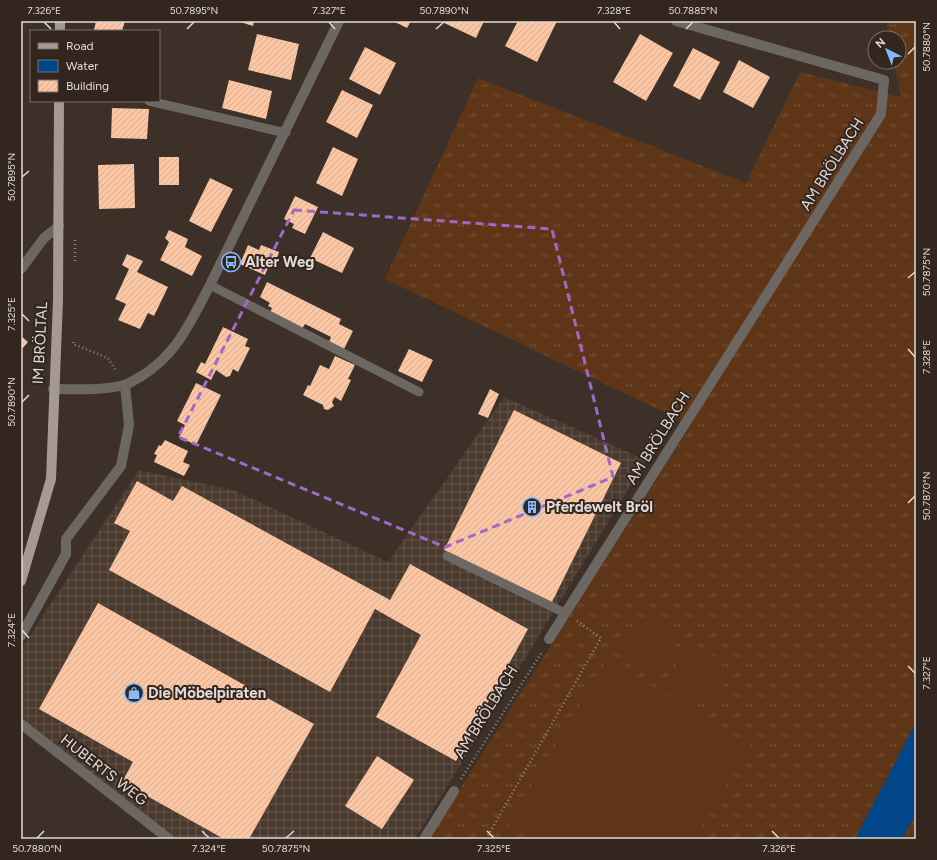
<svg xmlns="http://www.w3.org/2000/svg" width="937" height="860" font-family="Figtree,sans-serif">
  <defs>
    <pattern id="industrial-grid" width="8" height="8" patternUnits="userSpaceOnUse"><rect width="8" height="8" fill="#4a392d"/><path d="M0 4h8M4 0v8" fill="none" stroke="#64554b"/></pattern>
    <pattern id="grass-tufts" width="24" height="20" patternUnits="userSpaceOnUse"><rect width="24" height="20" fill="#5e3617"/><path d="M3 7l-1-3M5 7V3M7 7l1-3M15 17l-1-3M17 17v-4M19 17l1-3" fill="none" stroke="#755238"/></pattern>
    <pattern id="forest-crowns" width="20" height="18" patternUnits="userSpaceOnUse"><rect width="20" height="18" fill="#5e3617"/><path d="M2 6a3 3 0 1 1 6 0M12 15a3 3 0 1 1 6 0" fill="none" stroke="#755238"/></pattern>
    <pattern id="building-hatch" width="6" height="6" patternUnits="userSpaceOnUse"><rect width="6" height="6" fill="#fbc6a3"/><path d="M-1 1l2-2M0 6l6-6M5 7l2-2" fill="none" stroke="#d6ab8f"/></pattern>
  </defs>
  <rect width="100%" height="100%" fill="#3c3028"/>
  <!-- industrial -->
  <polygon fill="url(#industrial-grid)" points="504,397 646,460 415,839 174,839 21,721 21,649 139,470 233,490 388,562"/>
  <!-- grass -->
  <polygon fill="url(#grass-tufts)" points="886,21 916,21 916,723 856,839 428,839 691,425 385,279 478,78 746,183 800,72 901,97 894,62 899,62 899,38 890,38"/>
  <!-- forest -->
  <polygon fill="url(#forest-crowns)" points="916,813 916,839 902,839"/>
  <!-- pitch -->
  <g fill="#5e3617">
    <circle cx="651" cy="649" r="26"/>
    <circle cx="699" cy="678" r="26"/>
    <polygon points="607,660 750,745 693,839 532,839 508,825"/>
  </g>
  <!-- water -->
  <polygon fill="#004689" points="916,723 916,813 902,839 855,839"/>
  <!-- building -->
  <g fill="url(#building-hatch)">
    <polygon points="96,21 125,21 122,31 94,30"/>
    <polygon points="237,21 254,21 253,26"/>
    <polygon points="393,21 411,21 407,28"/>
    <polygon points="440,21 484,21 476,38"/>
    <polygon points="518,21 557,21 537,62 505,46"/>
    <polygon points="257,34 299,44 291,80 248,70"/>
    <polygon points="640,34 673,53 646,101 613,82"/>
    <polygon points="365,47 396,63 380,95 349,79"/>
    <polygon points="693,48 720,62 700,100 673,86"/>
    <polygon points="739,60 770,77 753,108 723,92"/>
    <polygon points="229,80 272,91 266,119 222,108"/>
    <polygon points="342,90 373,105 357,138 326,122"/>
    <polygon points="112,108 149,109 147,139 111,138"/>
    <polygon points="333,147 358,159 342,196 316,183"/>
    <rect x="159" y="157" width="20" height="28"/>
    <polygon points="134,164 135,208 99,209 98,165"/>
    <polygon points="210,178 233,189 211,232 189,221"/>
    <polygon points="295,196 318,207 305,234 292,228 294,224 284,219"/>
    <polygon points="169,230 188,239 185,247 202,256 192,276 160,260 169,242 165,238"/>
    <polygon points="323,232 354,248 342,273 310,258"/>
    <polygon points="248,245 259,250 261,245 279,252 274,267 269,265 265,275 240,264"/>
    <polygon points="127,254 143,261 137,272 168,287 154,316 148,313 140,329 118,320 126,304 115,299 129,269 122,265"/>
    <polygon points="267,282 341,319 339,324 353,331 344,349 329,342 331,337 305,324 302,329 270,312 272,308 268,306 270,303 260,297"/>
    <polygon points="223,327 248,339 245,346 250,348 238,372 233,369 230,376 226,377 216,370 211,380 196,372 201,362 205,364"/>
    <polygon points="21,336 28,342 21,350"/>
    <polygon points="409,349 433,360 422,382 398,371"/>
    <polygon points="335,356 355,365 348,379 351,380 341,401 335,397 332,402 334,406 328,410 324,409 323,405 303,395 308,385 310,386 320,365 329,369"/>
    <polygon points="196,383 221,395 196,445 179,437 185,425 177,421"/>
    <polygon points="490,389 499,394 488,418 478,414"/>
    <polygon points="514,410 621,463 551,604 444,550"/>
    <polygon points="165,440 188,451 183,462 190,465 184,476 154,462 157,455 154,454 159,445 161,446"/>
    <polygon points="137,481 173,501 182,486 390,600 410,564 528,629 456,761 376,717 421,635 375,609 330,692 109,570 130,531 114,523"/>
    <polygon points="98,603 314,724 249,839 224,839 122,782 133,762 39,709"/>
    <polygon points="377,756 414,780 382,829 345,806"/>
  </g>
  <g fill="none" stroke-linecap="round" stroke-linejoin="round">
    <!-- path -->
    <g stroke="#928882" stroke-width="2.5" stroke-dasharray="1 3" stroke-linecap="butt">
      <polyline points="75,261 75,240"/>
      <polyline points="73,342 73,344 108,358 116,371"/>
      <polyline points="461,779 542,652"/>
      <polyline points="486,839 601,638 577,621"/>
    </g>
    <!-- service -->
    <g stroke="#6d6763" stroke-width="9">
      <polyline points="149,101 286,133"/>
      <polyline points="210,285 419,392"/>
      <polyline points="447,556 565,613"/>
    </g>
    <!-- minor -->
    <g stroke="#6d6763" stroke-width="10">
      <polyline points="21,269 44,238 59,226"/>
      <path d="M53 389C76 389 101 391 124 385 130 384 135 379 140 377 177 355 191 321 210 285L339 21"/>
      <polyline points="21,636 66,554 66,539 121,466 129,425 125,385"/>
      <polyline points="549,639 881,114 884,80 676,21"/>
      <polyline points="21,724 169,839"/>
      <polyline points="424,839 454,791"/>
    </g>
    <!-- primary -->
    <g stroke="#a59991" stroke-width="10">
      <polyline points="60,31 60,21"/>
      <polyline points="21,581 51,479 58,300 59,101"/>
    </g>
  </g>
  <!-- marked area -->
  <path fill="none" stroke="#9f69c7" stroke-width="3" stroke-dasharray="8 5" stroke-linejoin="round" d="M294 210 552 229 613 477 445 547 178 437Z"/>
  <!-- ticks -->
  <path fill="none" stroke="#e2dad5" stroke-width="1.5" d="M44 22 51 29M329 22 335 29M614 22 620 29M187 29 194 22M436 29 444 22M686 29 693 22M908 54 915 47M22 177 29 171M908 278 915 272M22 314 29 321M908 349 915 357M22 402 29 395M908 503 915 496M22 630 29 638M908 666 915 673M202 831 209 838M487 831 494 838M772 831 779 838M37 838 44 831M286 838 294 831"/>
  <!-- icons -->
  <defs>
    <g id="bus-ring" transform="scale(1)"><circle r="9.5" fill="#32261f" stroke="#86bbfb" stroke-width="1.5"/><path d="M-5-6H5V4H4V6H2V4H-2V6H-4V4H-5ZM-3.5-4V0h7V-4ZM-3.5 1.2v1.5H-2V1.2ZM2 1.2v1.5H3.5V1.2Z" fill="#86bbfb"/></g>
    <g id="building-ring" transform="scale(1)"><circle r="9.5" fill="#32261f" stroke="#86bbfb" stroke-width="1.5"/><path d="M-4-6H4V6H1V3H-1V6H-4ZM-2.5-4.3h1.7v1.8h-1.7ZM.8-4.3h1.7v1.8H.8ZM-2.5-1h1.7V.8h-1.7ZM.8-1h1.7V.8H.8Z" fill="#86bbfb"/></g>
    <g id="shop-ring" transform="scale(1)"><circle r="9.5" fill="#32261f" stroke="#86bbfb" stroke-width="1.5"/><path d="M-5-2.5h2.3a2.7 3.5 0 0 1 5.4 0H5L5.5 6h-11ZM-1.5-2.5h3a1.5 2.3 0 0 0-3 0Z" fill="#86bbfb"/></g>
  </defs>
  <g fill-rule="evenodd">
    <use href="#bus-ring" x="231" y="262"/>
    <use href="#building-ring" x="532" y="507"/>
    <use href="#shop-ring" x="134" y="693"/>
  </g>
  <g text-anchor="middle" stroke-width="4" stroke-linejoin="round" paint-order="stroke">
    <!-- street labels -->
    <g font-size="15" fill="#e2dad5" stroke="#32261f">
      <text transform="translate(832 164) rotate(-58)" y="5">AM BRÖLBACH</text>
      <text transform="translate(40 343) rotate(-87)" y="5">IM BRÖLTAL</text>
      <text transform="translate(658 438) rotate(-58)" y="5">AM BRÖLBACH</text>
      <text transform="translate(486 712) rotate(-58)" y="5">AM BRÖLBACH</text>
      <text transform="translate(104 770) rotate(38)" y="5">HUBERTS WEG</text>
    </g>
    <!-- poi labels -->
    <g font-size="15" font-weight="bold" fill="#e2dad5" stroke="#32261f" text-anchor="start">
      <text x="245" y="267">Alter Weg</text>
      <text x="546" y="512">Pferdewelt Bröl</text>
      <text x="148" y="698">Die Möbelpiraten</text>
    </g>
  </g>
  <!-- border -->
  <rect width="937" height="860" fill="none" stroke="#32261f" stroke-width="44"/>
  <!-- legend -->
  <rect x="30" y="30" width="130" height="72" fill="#32261f" stroke="#786e68"/>
  <rect x="38" y="43" width="20" height="6" fill="#a59991" stroke="#786e68"/>
  <text x="66" y="50" font-size="12" fill="#e2dad5">Road</text>
  <rect x="38" y="60" width="20" height="12" fill="#004689" stroke="#786e68"/>
  <text x="66" y="70" font-size="12" fill="#e2dad5">Water</text>
  <rect x="38" y="80" width="20" height="12" fill="url(#building-hatch)" stroke="#786e68"/>
  <text x="66" y="90" font-size="12" fill="#e2dad5">Building</text>
  <!-- north arrow -->
  <g transform="translate(887 50) rotate(318)"><circle r="19" fill="#32261f" stroke="#786e68"/>
  <path d="M0-3L7 15L0 10L-7 15Z" fill="#86bbfb"/>
  <text y="-6" font-size="11" font-weight="bold" text-anchor="middle" fill="#e2dad5">N</text>
  </g>
  <rect x="22" y="22" width="893" height="816" fill="none" stroke="#e2dad5" stroke-width="1.5"/>
  <g font-size="10" text-anchor="middle" fill="#e2dad5">
    <text x="44" y="14">7.326°E</text>
    <text x="194" y="14">50.7895°N</text>
    <text x="329" y="14">7.327°E</text>
    <text x="444" y="14">50.7890°N</text>
    <text x="614" y="14">7.328°E</text>
    <text x="693" y="14">50.7885°N</text>
    <text transform="translate(926 47) rotate(-90)" y="4">50.7880°N</text>
    <text transform="translate(11 177) rotate(-90)" y="4">50.7895°N</text>
    <text transform="translate(926 272) rotate(-90)" y="4">50.7875°N</text>
    <text transform="translate(11 314) rotate(-90)" y="4">7.325°E</text>
    <text transform="translate(926 357) rotate(-90)" y="4">7.328°E</text>
    <text transform="translate(11 402) rotate(-90)" y="4">50.7890°N</text>
    <text transform="translate(926 496) rotate(-90)" y="4">50.7870°N</text>
    <text transform="translate(11 630) rotate(-90)" y="4">7.324°E</text>
    <text transform="translate(926 673) rotate(-90)" y="4">7.327°E</text>
    <text x="37" y="852">50.7880°N</text>
    <text x="209" y="852">7.324°E</text>
    <text x="286" y="852">50.7875°N</text>
    <text x="494" y="852">7.325°E</text>
    <text x="779" y="852">7.326°E</text>
  </g>
</svg>
